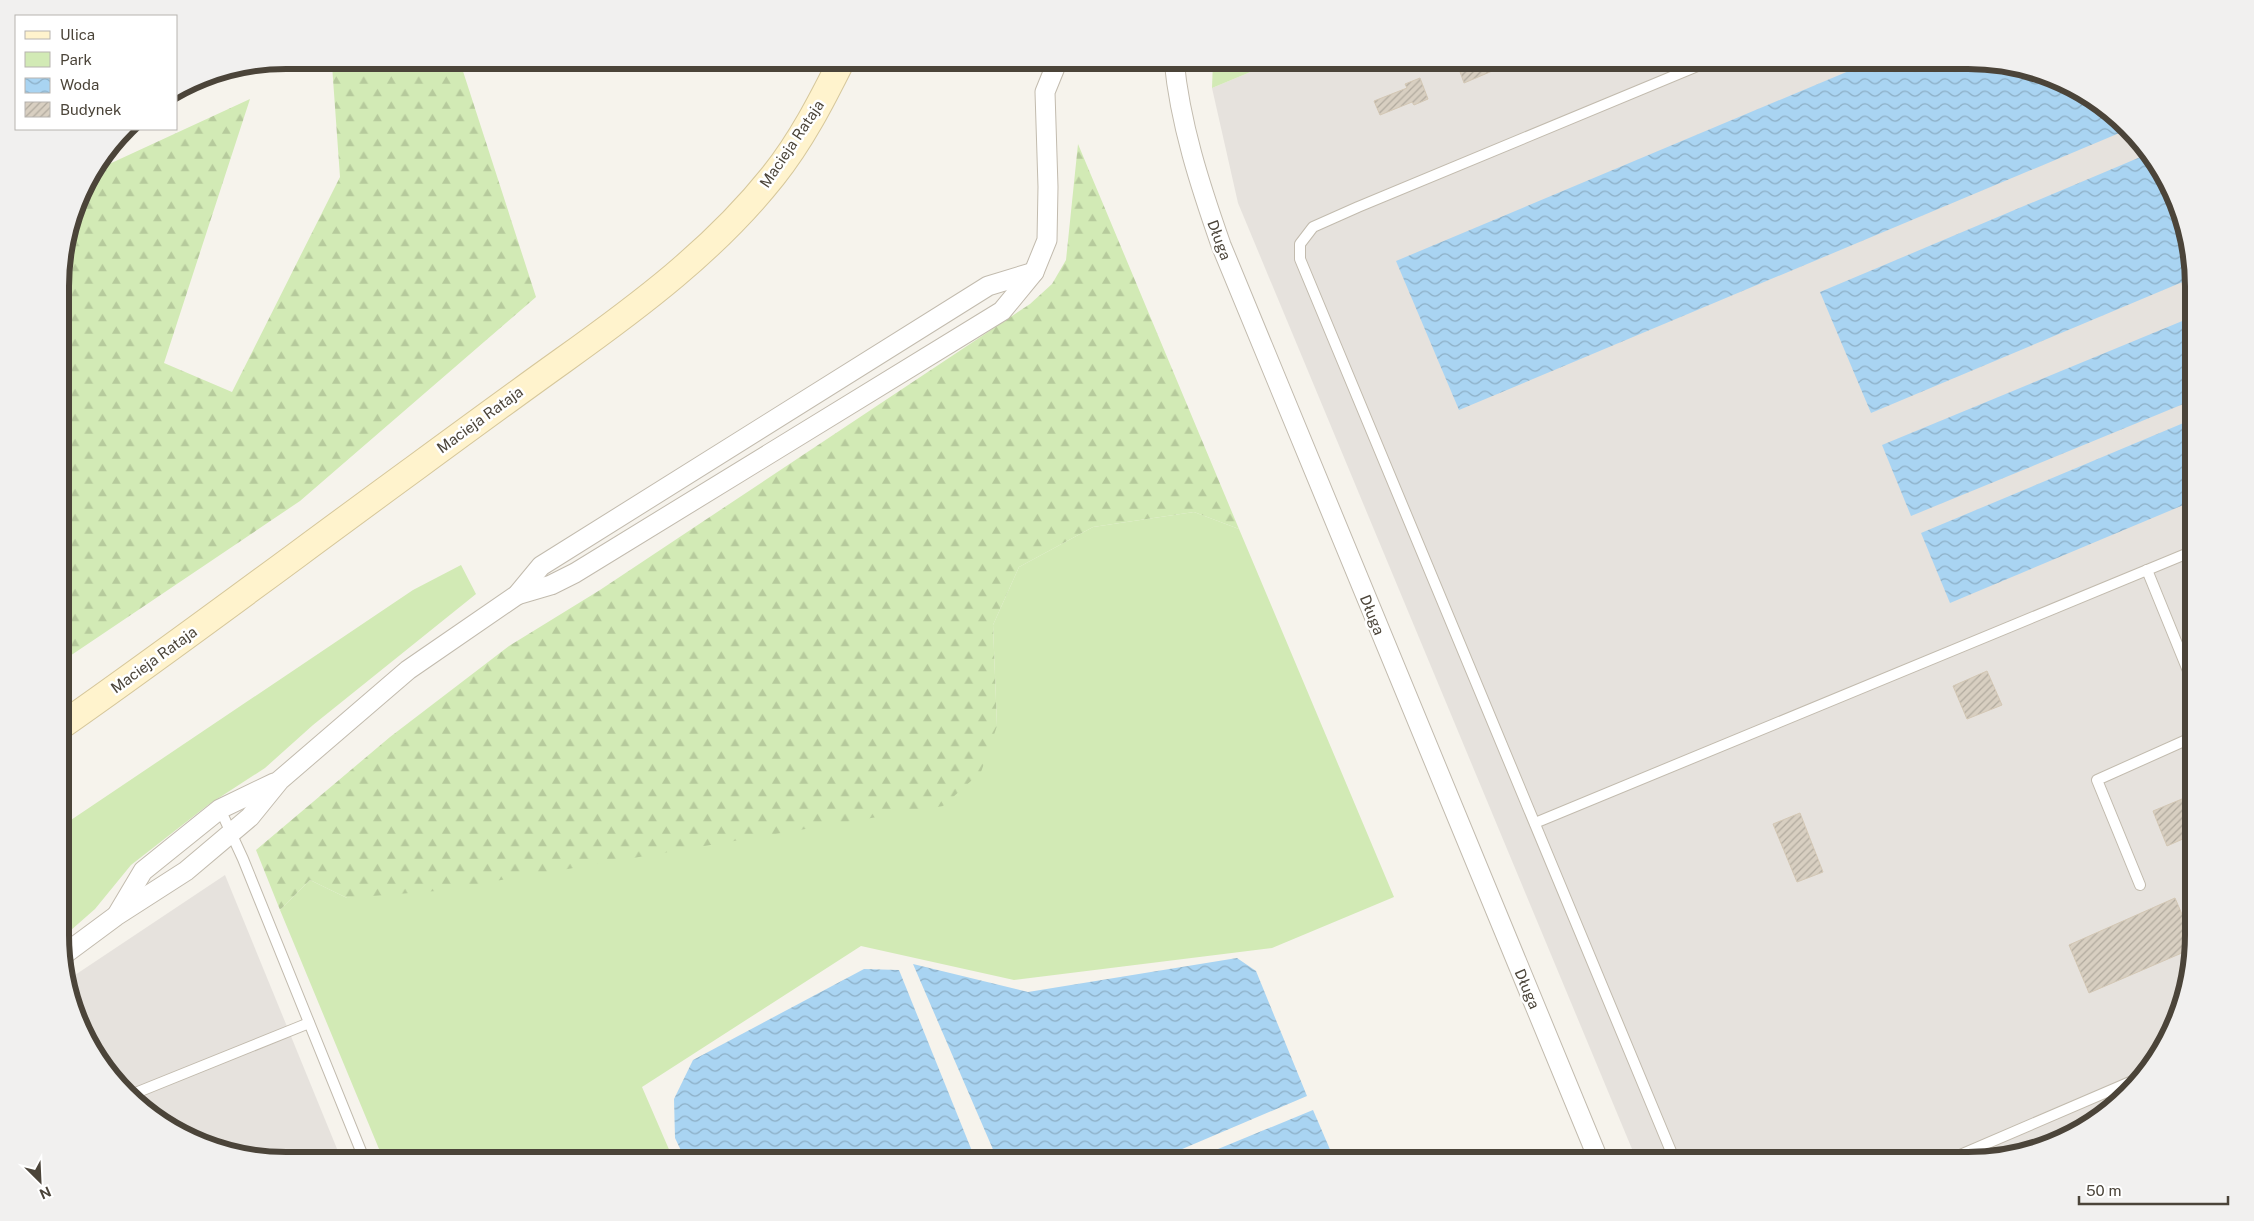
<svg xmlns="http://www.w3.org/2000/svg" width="2254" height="1221" font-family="'Public Sans',sans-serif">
  <defs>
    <pattern id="forest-firs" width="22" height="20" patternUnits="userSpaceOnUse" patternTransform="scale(1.25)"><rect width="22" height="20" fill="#d2eab5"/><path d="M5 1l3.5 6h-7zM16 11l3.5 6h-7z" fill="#b6ca9c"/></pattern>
    <pattern id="water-waves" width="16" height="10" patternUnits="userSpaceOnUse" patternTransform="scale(1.25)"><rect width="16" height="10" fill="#a9d4f2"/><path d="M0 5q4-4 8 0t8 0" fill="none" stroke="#8caec5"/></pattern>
    <pattern id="building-hatch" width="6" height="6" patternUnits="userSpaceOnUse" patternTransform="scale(1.25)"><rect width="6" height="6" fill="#d8cfc1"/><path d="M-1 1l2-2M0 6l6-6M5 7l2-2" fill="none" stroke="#b1aa9e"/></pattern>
  </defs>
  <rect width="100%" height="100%" fill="#f6f3ec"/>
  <!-- industrial -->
  <g fill="#e6e2dd">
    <polygon points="1279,60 1969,60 2069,83 2117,116 2156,160 2192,256 2194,936 2171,1036 2138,1084 2094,1123 2041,1149 1983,1161 1637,1161 1238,203 1212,88"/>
    <polygon points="225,875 342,1161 285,1161 185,1138 106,1073 77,1022 66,981"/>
  </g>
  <!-- green -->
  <g fill="#d2eab5">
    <polygon points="1213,60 1279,60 1212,88"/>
    <polygon points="1194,512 1239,529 1394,897 1272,948 1014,980 861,946 642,1087 674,1161 384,1161 280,910 310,880 347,898 997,726 993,625 1019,567 1093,527"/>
    <polygon points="461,565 476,594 313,725 265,768 208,805 131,865 95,909 62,938 62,826 413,590"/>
  </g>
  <!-- forest -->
  <g fill="url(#forest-firs)">
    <polygon points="340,60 454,60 460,62 536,297 300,501 61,662 61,270 83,185 94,171 250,99 164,363 232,392 340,177 332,65"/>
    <polygon points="1078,144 1239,529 1194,512 1093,527 1019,567 993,625 997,726 981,772 943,806 436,891 347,898 310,880 280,910 256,850 390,737 509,646 600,590 1030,304 1052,284 1066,260"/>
  </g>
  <!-- water -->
  <g fill="url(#water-waves)">
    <polygon points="1875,60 1969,60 2069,83 2117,116 2129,129 1459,410 1396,261"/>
    <polygon points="2150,153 2156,160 2192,256 2192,278 1871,413 1820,292"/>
    <polygon points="2192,317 2193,400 1911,516 1882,445"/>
    <polygon points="2193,419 2193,501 1950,603 1921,533"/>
    <polygon points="1237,958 1256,971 1307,1096 1154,1161 998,1161 913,964 1028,992"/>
    <polygon points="864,969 899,970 976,1161 686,1161 675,1138 674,1099 693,1060"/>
    <polygon points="1313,1110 1335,1161 1189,1161"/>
  </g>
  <!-- building -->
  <g fill="url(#building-hatch)" stroke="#d3c7b4">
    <polygon points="1473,60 1518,60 1464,83 1458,66"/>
    <polygon points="1420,78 1428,99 1414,105 1412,102 1380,115 1374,101 1407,88 1405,84"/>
    <polygon points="1987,671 2002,705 1967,719 1953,686"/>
    <polygon points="2194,794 2194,834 2167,846 2153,811"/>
    <polygon points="1800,813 1823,872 1797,882 1773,824"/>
    <polygon points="2175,898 2193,940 2191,949 2089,993 2069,945"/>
  </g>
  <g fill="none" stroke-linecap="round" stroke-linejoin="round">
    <!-- lane casing -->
    <g stroke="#c2bbae" stroke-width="12">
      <g id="lane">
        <polyline points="2147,570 2193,683"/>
        <polyline points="220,809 243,859 365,1161"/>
        <polyline points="1535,823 2193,551"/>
        <polyline points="2140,885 2097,780 2193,737"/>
        <polyline points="133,1094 309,1023"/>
        <polyline points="1675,1161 1300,259 1300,244 1313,227 1358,207 1712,60"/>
        <polyline points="1946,1161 2144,1076"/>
      </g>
    </g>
    <!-- street casing -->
    <g stroke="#c2bbae" stroke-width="21">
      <g id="street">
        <path d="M1174 60C1180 124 1200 185 1221 245L1599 1161"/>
        <polyline points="517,595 551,585 575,573 1002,311 1034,272 1047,240 1048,187 1045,92 1058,60"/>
        <polyline points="118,913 143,871 220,809 274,783"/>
        <polyline points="62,956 116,916 186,871 250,817 280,780 408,670 517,595 541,566 988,286 1034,272"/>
      </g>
    </g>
    <!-- secondary casing -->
    <g stroke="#d6c79b" stroke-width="28">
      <path id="secondary" d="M61 726C181 642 297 554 415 468 464 432 513 396 562 361 639 306 714 250 773 176 801 141 822 100 842 60"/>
    </g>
    <!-- lane -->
    <use href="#lane" stroke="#fff" stroke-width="10"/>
    <!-- street -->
    <use href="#street" stroke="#fff" stroke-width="19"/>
    <!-- secondary -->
    <use href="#secondary" stroke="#fff3cd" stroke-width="26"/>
  </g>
  <g text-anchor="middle" stroke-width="5" stroke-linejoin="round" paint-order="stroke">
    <!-- street labels -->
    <g font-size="15" fill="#4b4439" stroke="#fff">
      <text transform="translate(792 144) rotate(-56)" y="5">Macieja Rataja</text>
      <text transform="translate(1219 240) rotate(69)" y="5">Długa</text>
      <text transform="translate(480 420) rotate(-36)" y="5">Macieja Rataja</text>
      <text transform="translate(1372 615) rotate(68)" y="5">Długa</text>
      <text transform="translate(154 660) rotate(-36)" y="5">Macieja Rataja</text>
      <text transform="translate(1527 989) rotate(67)" y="5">Długa</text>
    </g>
  </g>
  <!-- crop -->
  <path d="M0 0H2254V1221H0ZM286 69H1968A217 217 0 0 1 2185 286V935A217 217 0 0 1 1968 1152H286A217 217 0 0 1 69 935V286A217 217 0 0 1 286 69Z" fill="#f1f0ef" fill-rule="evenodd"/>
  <path fill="none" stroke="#4b4439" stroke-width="6" d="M286 69H1968A217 217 0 0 1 2185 286V935A217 217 0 0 1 1968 1152H286A217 217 0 0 1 69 935V286A217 217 0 0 1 286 69Z"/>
  <!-- legend -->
  <rect x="15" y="15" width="162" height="115" fill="#ffffff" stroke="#b7b4b0"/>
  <rect x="25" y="31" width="25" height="8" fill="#fff3cd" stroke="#b7b4b0"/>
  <text x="60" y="40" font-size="15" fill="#4b4439">Ulica</text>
  <rect x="25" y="52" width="25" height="15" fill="#d2eab5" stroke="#b7b4b0"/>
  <text x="60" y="65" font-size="15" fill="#4b4439">Park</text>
  <rect x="25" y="78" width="25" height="15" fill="url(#water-waves)" stroke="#b7b4b0"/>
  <text x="60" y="90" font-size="15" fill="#4b4439">Woda</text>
  <rect x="25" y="102" width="25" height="15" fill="url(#building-hatch)" stroke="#b7b4b0"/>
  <text x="60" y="115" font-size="15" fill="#4b4439">Budynek</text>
  <!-- north arrow -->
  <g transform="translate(40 1181) rotate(156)" stroke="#ffffff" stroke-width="4" paint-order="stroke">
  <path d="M0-4L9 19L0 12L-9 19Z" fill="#4b4439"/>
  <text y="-8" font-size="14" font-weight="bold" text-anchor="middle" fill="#4b4439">N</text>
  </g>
  <!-- scale -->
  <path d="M2079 1196v8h149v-8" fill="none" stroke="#4b4439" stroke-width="2.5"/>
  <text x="2086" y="1196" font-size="15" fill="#4b4439" stroke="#ffffff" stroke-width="4" paint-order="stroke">50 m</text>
</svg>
